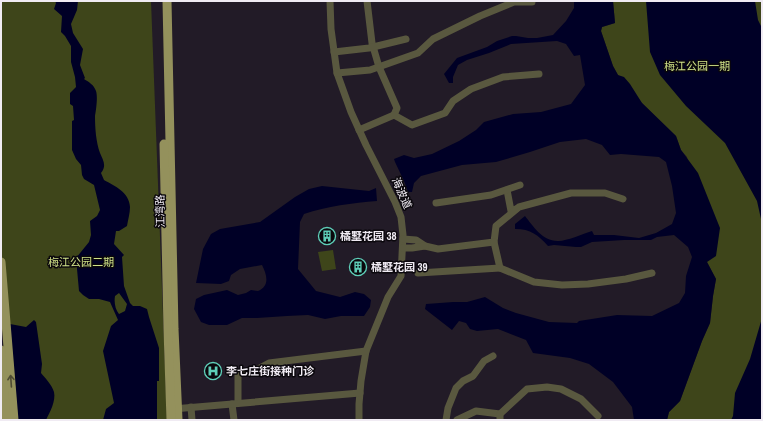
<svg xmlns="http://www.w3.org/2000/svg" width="763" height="421" font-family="'Archivo Narrow','Noto Sans SC',sans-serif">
  <rect width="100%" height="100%" fill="#221b27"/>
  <!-- green -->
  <g fill="#3e451a">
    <polygon points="1,1 151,1 167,420 14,420 1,260"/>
    <polygon points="613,1 762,1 762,420 667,420 669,412 680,401 702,341 710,323 713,296 716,279 707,262 687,157 681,150 676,136 642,103 618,75 613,66 601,31 602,27 615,23"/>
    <polygon points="333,250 336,269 322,271 318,252"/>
  </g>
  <!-- water -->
  <g fill="#000026" fill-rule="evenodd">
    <path d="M55 1H78L77 10 71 24 73 33 83 49 80 65 85 78 84 79C89 82 94 85 96 91 98 97 96 110 95 116 95 128 96 142 100 153 103 160 107 166 101 173L104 180C115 186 129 192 130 207 130 213 128 220 127 226L119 231H116L114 244 124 255 122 257 124 286 130 303 133 306H140L147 309 149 317 159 348V381H157V420H103L106 409 114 403 103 351 111 326 118 320 110 302 99 299H89L83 295 79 291 76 258 89 242 91 235 90 221 97 216 100 210 94 185 84 179 82 175 81 165 76 159 72 150V121L74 120 73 106 70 104V93L76 87 75 77 71 62V46L65 36 61 32 62 16 54 9 56 3ZM119 293 127 304 125 311 119 314C115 309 114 302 115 296Z"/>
    <path d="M574 1H613L615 23 602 27 601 31 613 66 618 75 624 77 630 84 642 103 676 136 681 150 698 173 720 228 716 256 707 262 716 279 713 296 710 323 702 341 680 401 669 412 667 420H634L632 407 613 382 589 364 570 358 533 353 526 340 498 329 477 331 470 329 466 323 459 321 452 330 425 309 426 304 453 302H467L485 297 503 308 516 313 549 322 577 323 579 321 617 315 652 316 679 303 685 293 686 276 692 257 688 247 674 235 657 237 651 240H624L592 242 581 247H576L554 245 548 246C538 235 531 229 515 229V224L525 216C533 226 543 242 559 241 566 241 583 234 592 231L594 235H614L639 238 656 233 672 224 676 213 672 186 666 162 659 157 621 154 610 155 602 145 586 139 560 142 530 152 496 162 462 165 421 176 414 183 412 192H408L404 181 395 162 394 159 404 155 414 158 432 154 459 141 476 130 484 122 513 114 541 112 571 104 585 85 580 55 574 56 566 44 557 41 511 44 489 53 467 60 458 65 453 77V83H449L444 74 457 58 487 47 497 41 512 36H516L528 38H537L553 35 566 21 574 8Z"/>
    <polygon points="646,1 755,1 758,20 762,28 762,232 761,219 757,201 725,143 686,106 660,75 650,52"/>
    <path d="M322 186 369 191 376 188 377 201C353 203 327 206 304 214L300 222 298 269 316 291 340 297 355 292 364 294 371 300 370 307 364 316H341L325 319 308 315 287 316 257 318H242L227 325H209L201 322 194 309 196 299 204 295 227 290 238 295 246 293 251 290 258 291C270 286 267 275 262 265L240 269 231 275 229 281 221 284 196 283 203 249 211 234 220 229 260 222 295 197 309 189Z"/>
    <polygon points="762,318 762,420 731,420 733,416 735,393 750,359"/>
    <path d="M34 320 36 322 42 364 41 373C45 378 52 385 54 392 56 401 50 412 46 420H18L10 324 26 327Z"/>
  </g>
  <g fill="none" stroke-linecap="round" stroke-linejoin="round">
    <!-- minor -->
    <g stroke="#59583f" stroke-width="7">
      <polyline points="330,1 331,29 337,73 351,112 366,145 395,202 401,217 403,235 401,276 388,297 366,351 361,381 359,404 359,420"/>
      <polyline points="367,1 372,43 379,67 397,108 394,115"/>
      <polyline points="334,52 369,48 406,39"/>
      <polyline points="337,73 370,70 418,53 433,39 480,16 514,2 532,2"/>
      <polyline points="359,130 394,115 412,125 445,113 453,101 471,89 503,77 539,74"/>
      <polyline points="507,190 511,211 516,209"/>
      <polyline points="436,203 491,195 520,185"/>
      <polyline points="403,239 416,240 425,246 438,249 494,242 496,226 519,207 571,193 605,193 623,199"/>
      <polyline points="494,242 500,268 534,282 562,285 588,284 626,279 652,273"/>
      <polyline points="403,248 412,248 425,246"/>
      <polyline points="418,273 500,268"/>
      <polyline points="238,403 238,373 256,370 269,363 366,351"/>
      <polyline points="232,404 234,420"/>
      <polyline points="191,407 192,420"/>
      <polyline points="173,409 360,393"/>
      <polyline points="446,420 448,408 456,388 463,381 473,376 484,361 493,356"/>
      <polyline points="457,420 476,411 500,414"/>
      <polyline points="500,420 500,414 527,389 547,387 561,389 581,399 598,416"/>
    </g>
    <!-- major -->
    <g stroke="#94915c" stroke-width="9">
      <polyline points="167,1 174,329 178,420"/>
      <polyline points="164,144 168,329 171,420"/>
      <polyline points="1,262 14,420"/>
      <polyline points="1,350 6,420"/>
    </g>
  </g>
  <!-- one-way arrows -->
  <defs><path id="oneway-shaft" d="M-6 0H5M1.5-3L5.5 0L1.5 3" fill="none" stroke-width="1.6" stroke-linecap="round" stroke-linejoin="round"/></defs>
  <use stroke="#4f4c34" href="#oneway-shaft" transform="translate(11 381) rotate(-94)"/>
  <!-- icons -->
  <defs>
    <g id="building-ring" transform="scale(0.9)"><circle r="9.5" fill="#0a070c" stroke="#5eceb8" stroke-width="1.5"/><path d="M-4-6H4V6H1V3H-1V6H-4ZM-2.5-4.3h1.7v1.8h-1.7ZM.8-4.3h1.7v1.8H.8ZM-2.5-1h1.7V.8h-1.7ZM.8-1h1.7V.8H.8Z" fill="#5eceb8"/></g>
    <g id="hospital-ring" transform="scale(0.9)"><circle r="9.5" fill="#0a070c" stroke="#5eceb8" stroke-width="1.5"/><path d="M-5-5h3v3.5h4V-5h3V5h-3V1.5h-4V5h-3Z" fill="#5eceb8"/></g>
  </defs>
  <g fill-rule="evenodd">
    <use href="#building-ring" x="327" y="236"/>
    <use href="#building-ring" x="358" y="267"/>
    <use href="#hospital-ring" x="213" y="371"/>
  </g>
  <g text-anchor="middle" stroke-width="3" stroke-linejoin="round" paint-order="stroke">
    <!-- park labels -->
    <g font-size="11" fill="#d0e288" stroke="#0a070c">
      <text x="697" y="70">梅江公园一期</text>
      <text x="81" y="266">梅江公园二期</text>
    </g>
    <!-- street labels -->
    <g font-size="11" fill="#f0ebf3" stroke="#0a070c">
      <text transform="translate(402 193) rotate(66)" y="4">海波道</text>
      <text transform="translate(160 211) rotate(-91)" y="4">江湾路</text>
    </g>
    <!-- poi labels -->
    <g font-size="11" font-weight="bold" fill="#f0ebf3" stroke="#0a070c" text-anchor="start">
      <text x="340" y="240">橘墅花园 38</text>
      <text x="371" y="271">橘墅花园 39</text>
      <text x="226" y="375">李七庄街接种门诊</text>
    </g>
  </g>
  <!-- border -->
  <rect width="763" height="421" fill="none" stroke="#f0ebf3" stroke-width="4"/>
</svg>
